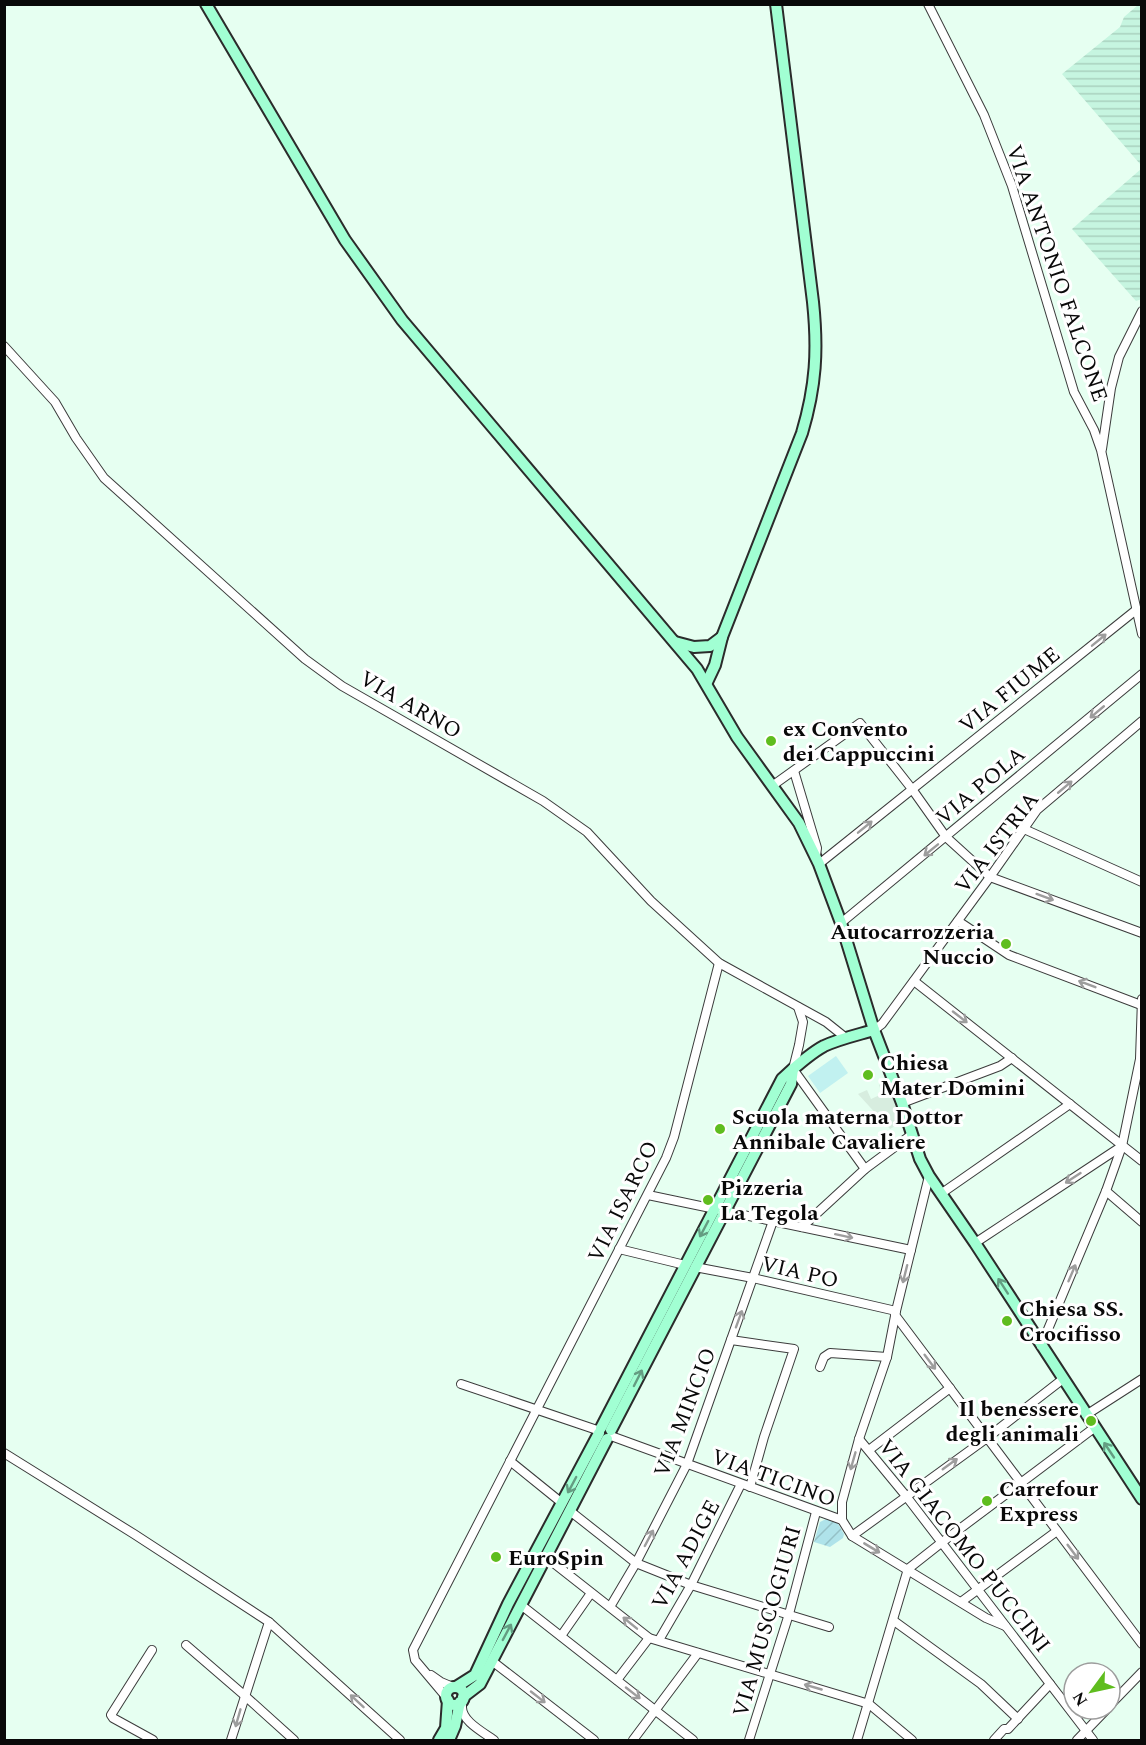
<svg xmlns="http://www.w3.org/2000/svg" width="1146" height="1745" font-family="Spectral,serif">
  <defs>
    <pattern id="farmland-rules" width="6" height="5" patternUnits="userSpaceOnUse" patternTransform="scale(1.5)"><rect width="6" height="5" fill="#c6f5e0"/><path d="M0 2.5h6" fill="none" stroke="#a9d1bf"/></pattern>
    <pattern id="garden-furrows" width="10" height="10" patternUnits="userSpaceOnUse" patternTransform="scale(1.5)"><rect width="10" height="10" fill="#afe3ea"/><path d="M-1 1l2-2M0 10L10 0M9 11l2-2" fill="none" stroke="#95c1c7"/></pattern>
  </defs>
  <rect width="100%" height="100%" fill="#e6fff1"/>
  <!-- farmland -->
  <g fill="url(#farmland-rules)">
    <polygon points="1138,5 1142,5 1142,164 1140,164 1062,74 1120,27 1124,17"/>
    <polygon points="1141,169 1142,299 1136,301 1072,229"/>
  </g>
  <!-- garden -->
  <polygon fill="url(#garden-furrows)" points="826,1519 837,1522 844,1534 843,1538 830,1547 814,1542 820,1522"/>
  <!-- pitch -->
  <polygon fill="#c1f1f0" points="836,1056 848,1073 820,1093 808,1076"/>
  <!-- plaza -->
  <polygon fill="#d7eddf" points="888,1080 900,1123 890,1129 858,1094 867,1090 871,1099 882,1094 879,1085"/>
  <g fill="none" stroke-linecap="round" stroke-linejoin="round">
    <!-- street casing -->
    <g stroke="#3c3c3c" stroke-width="10">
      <g id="street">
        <polyline points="928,4 984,115 1012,186 1074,392 1094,430 1101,450 1142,634"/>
        <polyline points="4,346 55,402 76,438 104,478 305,659 342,686 543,801 587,832 651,901 719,963 826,1022 846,1038"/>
        <polyline points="1102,449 1111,388 1119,357 1142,311"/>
        <polyline points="794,771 817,848 816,856"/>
        <polyline points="772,786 860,723 912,789 946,837 990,877 1142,933"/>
        <polyline points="1024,829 1142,882"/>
        <polyline points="819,864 1136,610"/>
        <polyline points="958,921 1009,955 1141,1005"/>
        <polyline points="841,923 1142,674"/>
        <polyline points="914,981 1142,1161"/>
        <polyline points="798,1007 803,1022 799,1045 793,1069 865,1169"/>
        <polyline points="874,1030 882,1024 990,877 1037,810 1142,721"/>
        <polyline points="902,1103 1000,1066 1012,1058"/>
        <polyline points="1106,1191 1142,1222"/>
        <polyline points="942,1193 1070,1104"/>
        <polyline points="648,1195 911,1250"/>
        <polyline points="802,1227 865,1169 911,1135"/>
        <polyline points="975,1243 1122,1146"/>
        <polyline points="619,1249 685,1265"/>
        <polyline points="695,1267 753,1278 896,1311"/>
        <polyline points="895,1315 1142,1644"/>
        <polyline points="731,1340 794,1349 764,1437 750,1487"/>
        <polyline points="1041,1346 1106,1191 1122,1146 1140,1059 1142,999"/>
        <polyline points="820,1367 824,1357 830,1353 887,1357"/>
        <polyline points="461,1384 600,1431"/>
        <polyline points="1086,1415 1142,1379"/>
        <polyline points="611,1436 842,1520 852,1536 986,1618 1005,1626"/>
        <polyline points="859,1439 906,1496 1093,1740"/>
        <polyline points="869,1450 950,1388"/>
        <polyline points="4,1453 134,1534 269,1622 400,1740"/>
        <polyline points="510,1461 562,1503"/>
        <polyline points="570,1511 636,1563 691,1585 829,1627"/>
        <polyline points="842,1520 842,1502 859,1439 887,1357 896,1311 929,1176"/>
        <polyline points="852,1536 987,1438 1063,1379"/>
        <polyline points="546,1557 649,1638 869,1704 912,1740"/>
        <polyline points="908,1569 941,1543 1094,1428"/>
        <polyline points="961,1602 1057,1531"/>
        <polyline points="521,1605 693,1740"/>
        <polyline points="610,1607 636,1563 687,1464 773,1221"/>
        <polyline points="894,1621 981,1684 1018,1719"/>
        <polyline points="561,1636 591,1593"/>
        <polyline points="659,1640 691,1585 741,1484"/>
        <polyline points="186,1645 244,1695 294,1740"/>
        <polyline points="152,1650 111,1715 113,1718 153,1740"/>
        <polyline points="492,1661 594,1740"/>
        <polyline points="431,1675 441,1682 453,1687"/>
        <polyline points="617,1680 649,1638"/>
        <polyline points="447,1698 415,1660 413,1650 666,1158 674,1137 719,963"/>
        <polyline points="1110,1705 1142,1672"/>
        <path d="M462 1706C461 1721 483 1732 494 1740"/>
        <polyline points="231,1740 269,1622"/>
        <polyline points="633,1740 698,1653"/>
        <polyline points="749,1740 789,1614 816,1512"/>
        <polyline points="857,1740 908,1569"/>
        <polyline points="994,1740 1004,1729 1008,1729 1050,1684"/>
        <polyline points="1077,1740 1107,1709"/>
      </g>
    </g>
    <!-- secondary casing -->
    <g stroke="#2b2b2b" stroke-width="14">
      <g id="secondary">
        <polyline points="206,4 345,240 402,320 697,669 737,737 799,823 819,864 841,923 874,1030 902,1103 920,1159 929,1176 975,1243 1142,1499"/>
        <polyline points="675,642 694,647 710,646 722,637"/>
        <path d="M707 682 715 665 722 637 802 433C816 386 818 350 813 302L776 4"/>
        <path d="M601 1428 782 1079C794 1068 809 1054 824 1046 839 1039 857 1035 874 1030"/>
        <polyline points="611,1430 791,1084 793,1069"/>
        <polyline points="456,1687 475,1675 508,1604 599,1433"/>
        <circle cx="455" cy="1696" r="9"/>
        <polyline points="463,1697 480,1684 607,1439"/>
        <polyline points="439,1740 446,1728 448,1700"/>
        <polyline points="449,1740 455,1726 460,1702"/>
      </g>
    </g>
    <!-- street -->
    <use href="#street" stroke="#fff" stroke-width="8"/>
    <!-- secondary -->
    <use href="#secondary" stroke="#a1ffd3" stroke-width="10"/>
  </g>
  <!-- one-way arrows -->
  <defs><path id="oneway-shaft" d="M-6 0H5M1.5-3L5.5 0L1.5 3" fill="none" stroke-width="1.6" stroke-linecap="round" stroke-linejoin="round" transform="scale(1.5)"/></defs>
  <g stroke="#9d9d9d">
    <use href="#oneway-shaft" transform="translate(1099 640) rotate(-39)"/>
    <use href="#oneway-shaft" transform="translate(1097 712) rotate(140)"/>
    <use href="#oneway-shaft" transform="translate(1065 787) rotate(-40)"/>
    <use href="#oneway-shaft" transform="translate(865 827) rotate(-39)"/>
    <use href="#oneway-shaft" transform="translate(931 850) rotate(141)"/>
    <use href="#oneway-shaft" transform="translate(1045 897) rotate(20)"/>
    <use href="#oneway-shaft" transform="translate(1087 984) rotate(-159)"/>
    <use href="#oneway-shaft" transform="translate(960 1017) rotate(38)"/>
    <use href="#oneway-shaft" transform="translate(1073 1178) rotate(147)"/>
    <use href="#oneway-shaft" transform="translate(844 1236) rotate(12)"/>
    <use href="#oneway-shaft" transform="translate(1072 1273) rotate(-67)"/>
    <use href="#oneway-shaft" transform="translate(905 1274) rotate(104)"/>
    <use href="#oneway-shaft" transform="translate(739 1319) rotate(-70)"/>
    <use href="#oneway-shaft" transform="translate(930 1362) rotate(53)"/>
    <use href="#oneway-shaft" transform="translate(853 1461) rotate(106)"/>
    <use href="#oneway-shaft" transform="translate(950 1464) rotate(-36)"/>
    <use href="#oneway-shaft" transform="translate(649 1538) rotate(-62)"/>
    <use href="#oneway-shaft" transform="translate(872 1548) rotate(31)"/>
    <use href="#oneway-shaft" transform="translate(1073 1552) rotate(53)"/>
    <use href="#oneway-shaft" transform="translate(630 1623) rotate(-141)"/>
    <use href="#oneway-shaft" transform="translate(813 1687) rotate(-164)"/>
    <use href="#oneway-shaft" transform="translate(633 1693) rotate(38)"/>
    <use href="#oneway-shaft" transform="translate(538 1697) rotate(38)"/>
    <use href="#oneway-shaft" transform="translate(357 1701) rotate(-137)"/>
    <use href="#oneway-shaft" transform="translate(238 1718) rotate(106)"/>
  </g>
  <g stroke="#649d82">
    <use href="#oneway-shaft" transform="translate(704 1229) rotate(118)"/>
    <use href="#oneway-shaft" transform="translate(1003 1286) rotate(-123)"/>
    <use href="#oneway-shaft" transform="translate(638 1378) rotate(-63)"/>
    <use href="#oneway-shaft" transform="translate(1109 1450) rotate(-124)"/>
    <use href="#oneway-shaft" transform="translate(572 1485) rotate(118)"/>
    <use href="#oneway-shaft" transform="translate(507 1632) rotate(-62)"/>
  </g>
  <!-- markers -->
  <g fill="#5fbd1e" stroke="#fff" stroke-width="2">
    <circle cx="771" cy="741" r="6"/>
    <circle cx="1006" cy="944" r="6"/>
    <circle cx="868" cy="1075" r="6"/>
    <circle cx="720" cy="1129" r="6"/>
    <circle cx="708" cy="1200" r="6"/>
    <circle cx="1007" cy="1321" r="6"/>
    <circle cx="1091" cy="1421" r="6"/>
    <circle cx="987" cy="1501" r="6"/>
    <circle cx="496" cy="1557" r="6"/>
  </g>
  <g text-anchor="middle" stroke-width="6" stroke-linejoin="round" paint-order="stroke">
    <!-- street labels -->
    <g font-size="22" fill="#090909" stroke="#fff">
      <text transform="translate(1058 273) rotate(71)" y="8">VIA ANTONIO FALCONE</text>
      <text transform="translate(1009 689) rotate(-39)" y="8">VIA FIUME</text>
      <text transform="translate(411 704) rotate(30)" y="8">VIA ARNO</text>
      <text transform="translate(980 785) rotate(-40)" y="8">VIA POLA</text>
      <text transform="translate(996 842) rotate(-52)" y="8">VIA ISTRIA</text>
      <text transform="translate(622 1201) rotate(-64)" y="8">VIA ISARCO</text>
      <text transform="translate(800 1271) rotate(13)" y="8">VIA PO</text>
      <text transform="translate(684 1412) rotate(-69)" y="8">VIA MINCIO</text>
      <text transform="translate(774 1477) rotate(20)" y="8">VIA TICINO</text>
      <text transform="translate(965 1545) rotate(52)" y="8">VIA GIACOMO PUCCINI</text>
      <text transform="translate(685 1554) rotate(-62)" y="8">VIA ADIGE</text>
      <text transform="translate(766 1621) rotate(-74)" y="8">VIA MUSCOGIURI</text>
    </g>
    <!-- poi labels -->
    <g font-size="22" font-weight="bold" fill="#090909" stroke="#fff" text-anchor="start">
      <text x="783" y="736">ex Convento<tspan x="783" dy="25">dei Cappuccini</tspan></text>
      <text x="994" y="939" text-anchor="end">Autocarrozzeria<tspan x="994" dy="25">Nuccio</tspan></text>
      <text x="880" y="1070">Chiesa<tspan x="880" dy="25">Mater Domini</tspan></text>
      <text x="732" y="1124">Scuola materna Dottor<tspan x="732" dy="25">Annibale Cavaliere</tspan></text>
      <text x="720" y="1195">Pizzeria<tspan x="720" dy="25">La Tegola</tspan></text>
      <text x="1019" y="1316">Chiesa SS.<tspan x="1019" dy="25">Crocifisso</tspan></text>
      <text x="1079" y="1416" text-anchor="end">Il benessere<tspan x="1079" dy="25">degli animali</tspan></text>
      <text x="999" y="1496">Carrefour<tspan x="999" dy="25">Express</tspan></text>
      <text x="508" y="1565">EuroSpin</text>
    </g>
  </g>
  <!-- border -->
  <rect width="1146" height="1745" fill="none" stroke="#090909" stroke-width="12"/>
  <!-- north arrow -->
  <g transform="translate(1092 1691) rotate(237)"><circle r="28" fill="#ffffff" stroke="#9d9d9d" stroke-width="1.5"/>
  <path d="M0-4.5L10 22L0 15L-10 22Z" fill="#5fbd1e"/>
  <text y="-9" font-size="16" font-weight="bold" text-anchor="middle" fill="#090909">N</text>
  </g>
</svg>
